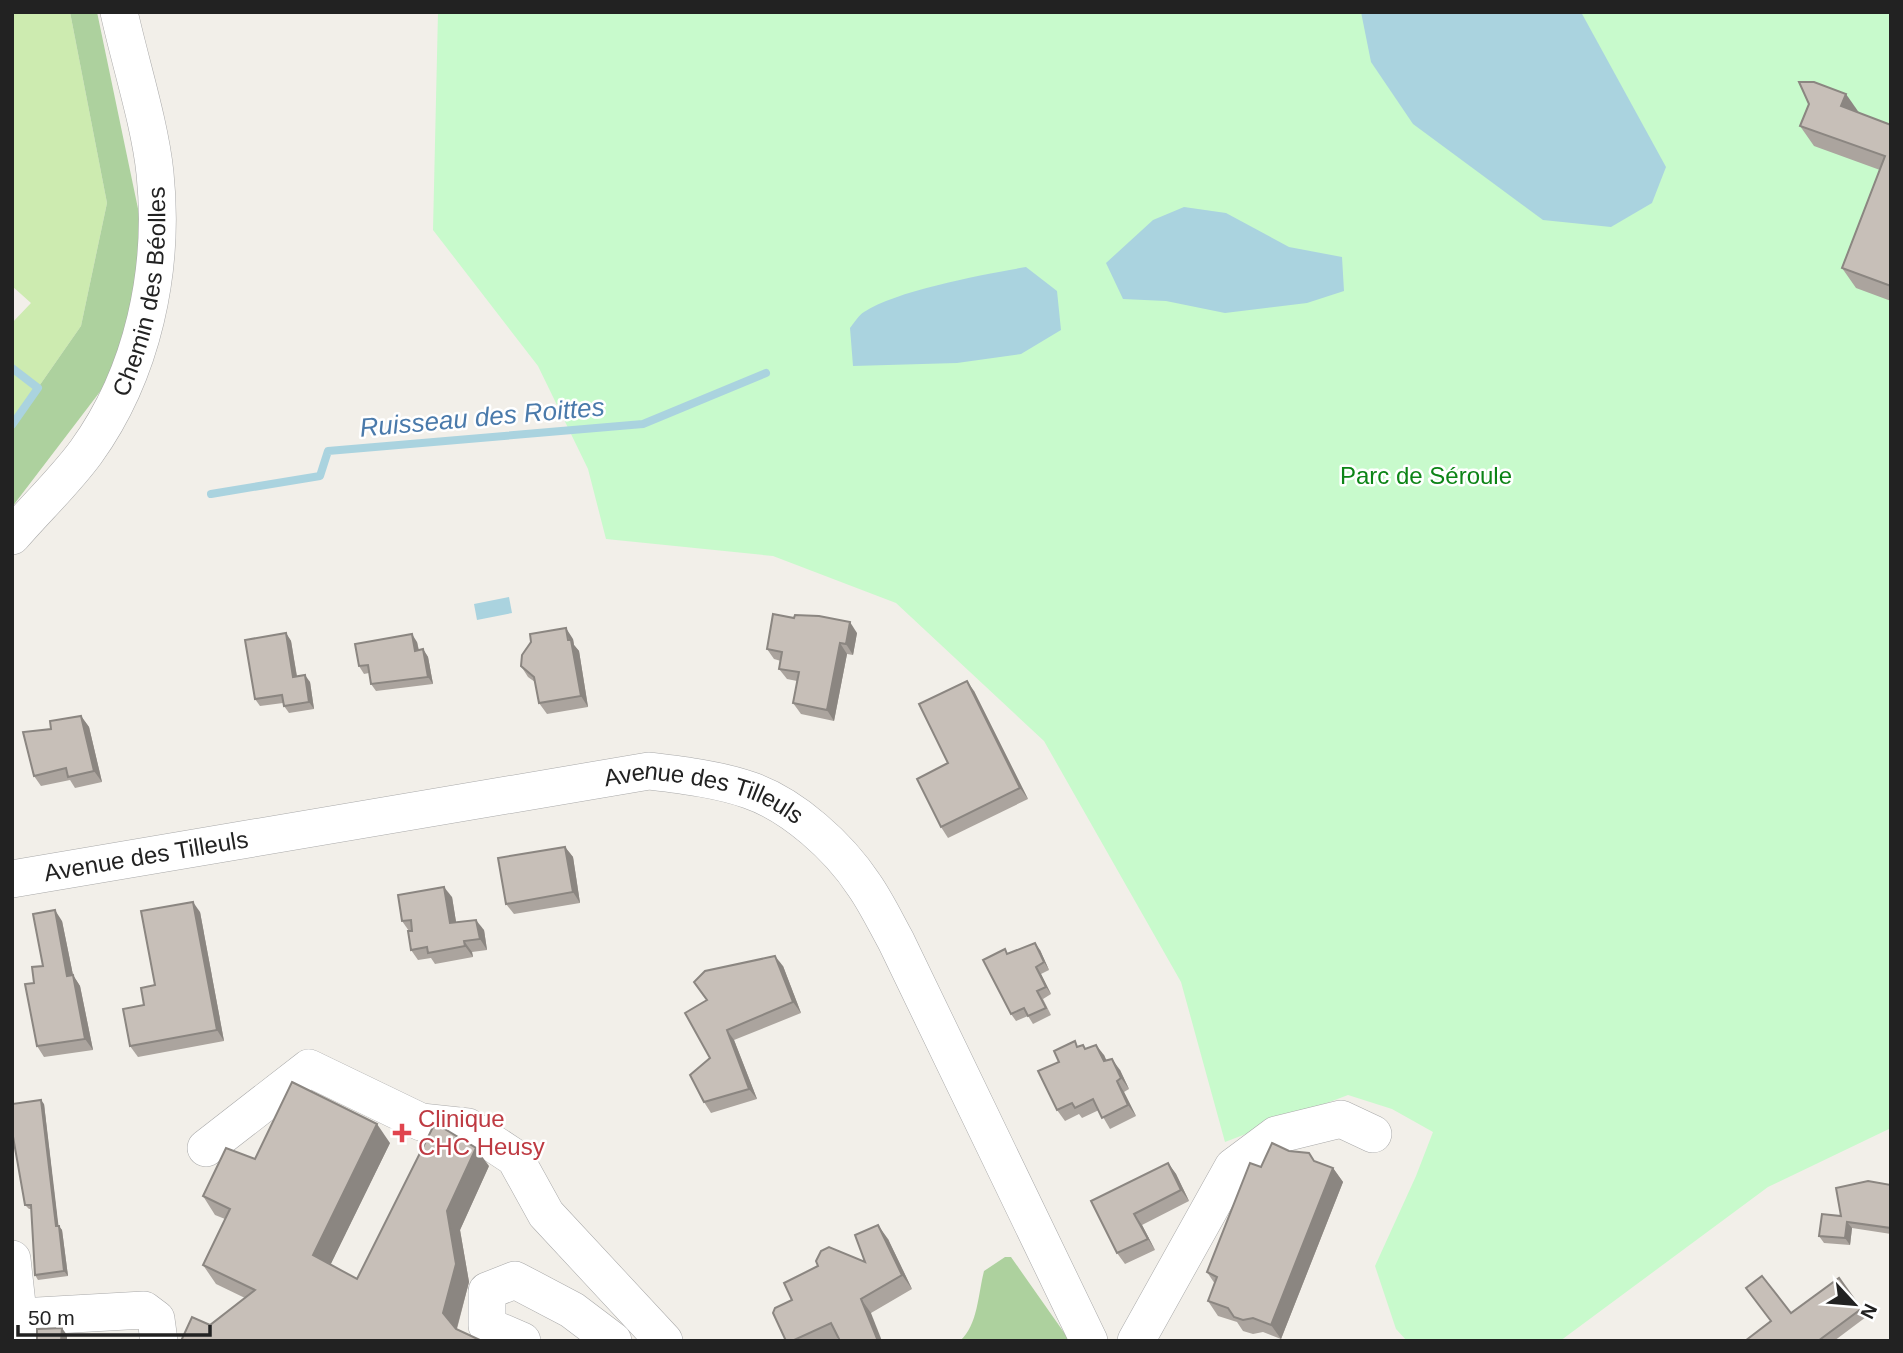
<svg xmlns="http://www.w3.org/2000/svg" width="1903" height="1353" font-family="Arial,sans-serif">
  <rect width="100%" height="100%" fill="#f2efe9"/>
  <!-- grass -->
  <polygon fill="#cdebb0" points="12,12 70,12 107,203 81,326 12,425 12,323 31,303 12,286"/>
  <!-- forest -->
  <g fill="#add19e">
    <polygon points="70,12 97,12 146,247 115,372 12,507 12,425 81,326 107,203"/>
    <path d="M1005 1257H1011L1070 1341H960C978 1325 978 1294 984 1271Z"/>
  </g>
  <!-- park -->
  <polygon fill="#c8facc" points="438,12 1891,12 1891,1128 1768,1187 1560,1341 1407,1341 1396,1329 1375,1266 1416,1176 1433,1132 1392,1109 1348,1095 1225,1142 1181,982 1044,741 896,603 773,556 606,539 588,469 538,366 433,230"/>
  <!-- water -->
  <g fill="#aad3df">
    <polygon points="1361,12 1581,12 1666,167 1652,203 1611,227 1543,220 1413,124 1371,62"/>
    <polygon points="1184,207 1226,213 1289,247 1342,257 1344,291 1307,303 1225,313 1166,301 1123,299 1106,263 1153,220"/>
    <path d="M1026 267 1057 291 1061 330 1021 354 957 363 853 366 850 328C854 323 859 315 864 312 897 290 986 274 1026 267Z"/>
    <polygon points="509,597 512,613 477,620 474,604"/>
  </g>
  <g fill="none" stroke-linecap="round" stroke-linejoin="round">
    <!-- stream -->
    <g stroke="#aad3df" stroke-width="8">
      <polyline points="12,368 38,388 12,425"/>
      <polyline points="211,494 320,476 328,451 643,424 766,373"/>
    </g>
    <!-- minor casing -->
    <g stroke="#a9a9a9" stroke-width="38">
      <g id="minor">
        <path id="s1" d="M12 536C36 508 64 482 86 452 143 373 165 270 155 173 150 124 130 62 119 12"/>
        <path id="s2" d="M12 879 649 771C682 775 717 779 749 790 793 805 839 847 864 885 876 902 886 923 896 941L1089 1341"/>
        <polyline points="206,1148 309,1068 421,1122 468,1127 515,1158 546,1214 664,1341"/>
        <polyline points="12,1259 21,1340"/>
        <polyline points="20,1317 144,1310 156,1319 159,1341"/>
        <polyline points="522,1341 487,1326 487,1291 515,1280 572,1310 613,1341"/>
        <polyline points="1136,1341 1233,1167 1276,1135 1341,1119 1373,1134"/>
      </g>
    </g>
    <!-- minor -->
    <use href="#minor" stroke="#fff" stroke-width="37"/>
  </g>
  <!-- wall -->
  <g fill="#aba49e">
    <polygon points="1858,113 1891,125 1891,301 1856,288 1842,268 1880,170 1814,146 1800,126"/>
    <polygon points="286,633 291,641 297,676 310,682 314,709 289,713 284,706 283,703 260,706 255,699"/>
    <polygon points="857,633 853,655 847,654 834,721 801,714 793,703 797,681 787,679 779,669 781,661 774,659 767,649"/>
    <polygon points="573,639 574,645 579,651 588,707 547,714 539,703 535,682 528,677 521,666"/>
    <polygon points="417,642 419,650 423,649 428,657 433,684 376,691 371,684 369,673 364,674 359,666"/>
    <polygon points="974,691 1028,799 948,838 941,827 948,763"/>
    <polygon points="81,716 89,727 102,782 75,788 70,780 41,786 34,776 51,729"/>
    <polygon points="565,847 573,857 580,903 514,914 506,904"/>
    <polygon points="452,897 456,922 484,930 487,950 472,952 473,957 435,964 431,958 418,960 411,950 409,931 402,921"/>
    <polygon points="200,912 224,1041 138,1057 130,1046 144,1005"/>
    <polygon points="62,921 73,975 80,986 93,1050 44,1057 37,1046 34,983 43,966"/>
    <polygon points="1040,950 1049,970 1041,974 1051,994 1043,999 1051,1015 1033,1024 1028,1016 1016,1021 1011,1014 1008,954"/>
    <polygon points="783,966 801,1013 734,1040 757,1099 711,1113 704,1102 710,1058 707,1000"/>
    <polygon points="1083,1045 1086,1049 1104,1055 1106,1061 1120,1070 1129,1089 1124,1092 1136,1116 1110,1129 1099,1110 1082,1118 1079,1114 1065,1121 1057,1110 1059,1062 1078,1046"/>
    <polygon points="44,1104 58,1226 62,1230 68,1276 38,1280 35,1275 31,1209 29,1209 25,1205"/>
    <polygon points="390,1143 330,1265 357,1279 489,1166 460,1230 469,1282 457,1329 210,1325 245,1298 216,1284 203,1265 225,1219 215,1215 203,1196 255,1159"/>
    <polygon points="1314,1161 1333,1168 1343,1182 1281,1339 1263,1332 1253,1334 1243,1331 1237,1322 1218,1316 1208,1301 1215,1284 1207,1272 1261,1167"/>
    <polygon points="1168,1163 1176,1174 1189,1201 1142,1225 1155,1250 1125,1264 1117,1253 1091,1201"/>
    <polygon points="1891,1185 1891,1234 1852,1228 1850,1245 1824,1243 1819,1236 1841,1216"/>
    <polygon points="888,1239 912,1289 871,1313 839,1338 833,1341 786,1341 792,1300 865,1262"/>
    <polygon points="1839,1278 1866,1317 1834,1341 1745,1341 1771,1321 1746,1288 1791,1313"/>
  </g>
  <!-- shaded-wall -->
  <g fill="#8b8681">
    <polygon points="1846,94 1860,114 1841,106"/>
    <polygon points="850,622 857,633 853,655 846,644"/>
    <polygon points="566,628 573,639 574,645 579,651 588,707 581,696"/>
    <polygon points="286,633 291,641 298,684 293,677"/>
    <polygon points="412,634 417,642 420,658 415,651"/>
    <polygon points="840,643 847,654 834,721 827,710"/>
    <polygon points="423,649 428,657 433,684 428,677"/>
    <polygon points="305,675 310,682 314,709 309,702"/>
    <polygon points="967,681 974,691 1028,799 1020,788"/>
    <polygon points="81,716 89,727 102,782 94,771"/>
    <polygon points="565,847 573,857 580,903 573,892"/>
    <polygon points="444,887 452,897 458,934 450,923"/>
    <polygon points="193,902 200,912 224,1041 217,1030"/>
    <polygon points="55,910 62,921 73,975 80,986 93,1050 85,1039 67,976"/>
    <polygon points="476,920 484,930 487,950 480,939"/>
    <polygon points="464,941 472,952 473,957 465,946"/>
    <polygon points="1035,943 1040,950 1049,970 1044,962"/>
    <polygon points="775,956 783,966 801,1013 793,1002"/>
    <polygon points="1036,967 1041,974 1051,994 1046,987"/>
    <polygon points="727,1030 734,1040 757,1099 749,1089"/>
    <polygon points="1096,1045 1104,1055 1112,1072 1104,1061"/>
    <polygon points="1112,1059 1120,1070 1129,1089 1121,1078"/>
    <polygon points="1117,1081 1124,1092 1136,1116 1128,1105"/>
    <polygon points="41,1100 44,1104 59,1230 56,1226"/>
    <polygon points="377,1124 390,1143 326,1274 313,1255"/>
    <polygon points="476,1148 489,1166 460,1230 469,1282 456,1331 443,1313 447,1211"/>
    <polygon points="1168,1163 1176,1174 1189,1201 1181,1190"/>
    <polygon points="1333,1168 1343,1182 1281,1339 1271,1325"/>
    <polygon points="1134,1214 1142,1225 1155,1250 1148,1239"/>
    <polygon points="1847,1222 1852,1228 1850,1245 1845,1238"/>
    <polygon points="878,1225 888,1239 912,1289 902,1275"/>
    <polygon points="59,1226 62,1230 68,1276 64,1271"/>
    <polygon points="861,1299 871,1313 882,1341 878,1341"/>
    <polygon points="62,1328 67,1335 67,1341 61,1341"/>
  </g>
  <!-- building -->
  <g fill="#c7bfb8" stroke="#8b8681" stroke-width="2">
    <polygon points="1799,82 1814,82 1846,94 1841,106 1891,125 1891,286 1842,268 1885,156 1800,126 1809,104"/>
    <polygon points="773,614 794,618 795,615 819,616 850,622 846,644 840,643 827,710 793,703 799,672 779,669 782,652 767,649"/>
    <polygon points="566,628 568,640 571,640 581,696 539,703 534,677 521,666 522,655 531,642 530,634"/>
    <polygon points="286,633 293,677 305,675 309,702 284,706 282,695 255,699 245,640"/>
    <polygon points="412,634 415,651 423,649 428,677 371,684 368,665 359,666 355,644"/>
    <polygon points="967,681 1020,788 941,827 917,779 948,763 919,704"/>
    <polygon points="81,716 94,771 68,777 66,768 34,776 23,732 51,729 50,721"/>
    <polygon points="565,847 573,892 506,904 498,858"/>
    <polygon points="444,887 450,923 476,920 480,939 464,941 465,946 428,953 427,947 411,950 408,931 412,931 411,920 402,921 398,895"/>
    <polygon points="193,902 217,1030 130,1046 123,1009 144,1005 141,988 155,985 141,911"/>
    <polygon points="55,910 67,976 73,975 85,1039 37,1046 25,984 34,983 32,967 43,966 33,914"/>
    <polygon points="1035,943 1044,962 1036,967 1046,987 1037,991 1046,1008 1028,1016 1024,1008 1011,1014 983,960 1005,949 1007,954"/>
    <polygon points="775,956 793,1002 727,1030 749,1089 704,1102 690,1075 710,1058 685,1013 707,1000 694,982 705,971"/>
    <polygon points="1075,1041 1077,1047 1083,1045 1085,1049 1096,1045 1104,1061 1112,1059 1121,1078 1117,1081 1128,1105 1102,1118 1093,1099 1075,1108 1072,1103 1057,1110 1038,1071 1059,1062 1054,1051"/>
    <polygon points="292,1082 377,1124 313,1255 357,1279 433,1127 443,1128 476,1148 447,1211 456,1264 443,1313 456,1329 482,1341 181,1341 192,1317 210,1325 255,1290 203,1265 230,1209 203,1196 226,1148 255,1159"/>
    <polygon points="41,1100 56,1226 59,1226 64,1271 35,1275 31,1205 25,1205 12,1131 12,1104"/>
    <polygon points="1272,1143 1289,1151 1309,1153 1314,1161 1333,1168 1271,1325 1253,1318 1243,1320 1234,1317 1228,1308 1208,1301 1217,1277 1207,1272 1250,1163 1261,1167"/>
    <polygon points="1168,1163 1181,1190 1134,1214 1148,1239 1117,1253 1091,1201"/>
    <polygon points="1868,1181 1891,1185 1891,1228 1847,1222 1845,1238 1819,1236 1822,1214 1841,1216 1836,1188"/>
    <polygon points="878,1225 902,1275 861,1299 878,1341 840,1341 831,1323 792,1341 786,1341 773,1313 775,1308 792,1300 784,1283 818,1266 816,1261 821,1251 829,1247 865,1262 855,1235"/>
    <polygon points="1762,1276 1791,1313 1839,1278 1861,1309 1818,1341 1745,1341 1771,1321 1746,1288"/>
    <polygon points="62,1328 61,1341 37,1341 37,1329"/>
  </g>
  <!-- markers -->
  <path fill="#e0444e" stroke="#fff" stroke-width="2.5" d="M398.5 1122.5h7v7h7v7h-7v7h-7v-7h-7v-7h7z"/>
  <g text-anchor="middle" stroke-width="5" stroke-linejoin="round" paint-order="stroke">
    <!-- street labels -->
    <g font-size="24" fill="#222" stroke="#fff">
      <text dy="8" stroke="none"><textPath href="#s1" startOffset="285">Chemin des Béolles</textPath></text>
      <text dy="8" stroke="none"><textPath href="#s2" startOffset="704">Avenue des Tilleuls</textPath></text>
      <text dy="8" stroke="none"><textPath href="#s2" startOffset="136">Avenue des Tilleuls</textPath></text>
    </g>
    <!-- park labels -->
    <g font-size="24" fill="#0c8416" stroke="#fff">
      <text x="1426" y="484">Parc de Séroule</text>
    </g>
    <!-- health labels -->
    <g font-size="24" fill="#be3a42" stroke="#fff" text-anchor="start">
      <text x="418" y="1127">Clinique<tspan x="418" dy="28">CHC Heusy</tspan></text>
    </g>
    <!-- water labels -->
    <g font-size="26" font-style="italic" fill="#4a7aab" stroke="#fff">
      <text transform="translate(482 417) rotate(-5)" y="9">Ruisseau des Roittes</text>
    </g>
  </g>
  <!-- border -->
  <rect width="1903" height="1353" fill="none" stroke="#222222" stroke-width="28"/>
  <!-- north arrow -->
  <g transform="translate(1854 1304) rotate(116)" stroke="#ffffff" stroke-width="5" paint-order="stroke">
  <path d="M0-5L12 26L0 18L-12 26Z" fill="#222222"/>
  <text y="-10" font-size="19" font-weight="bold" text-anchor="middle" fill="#222222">N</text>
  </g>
  <!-- scale -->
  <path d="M18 1325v10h192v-10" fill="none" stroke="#222222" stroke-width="3.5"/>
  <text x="28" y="1325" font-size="21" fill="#222222" stroke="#ffffff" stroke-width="5" paint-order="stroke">50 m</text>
</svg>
